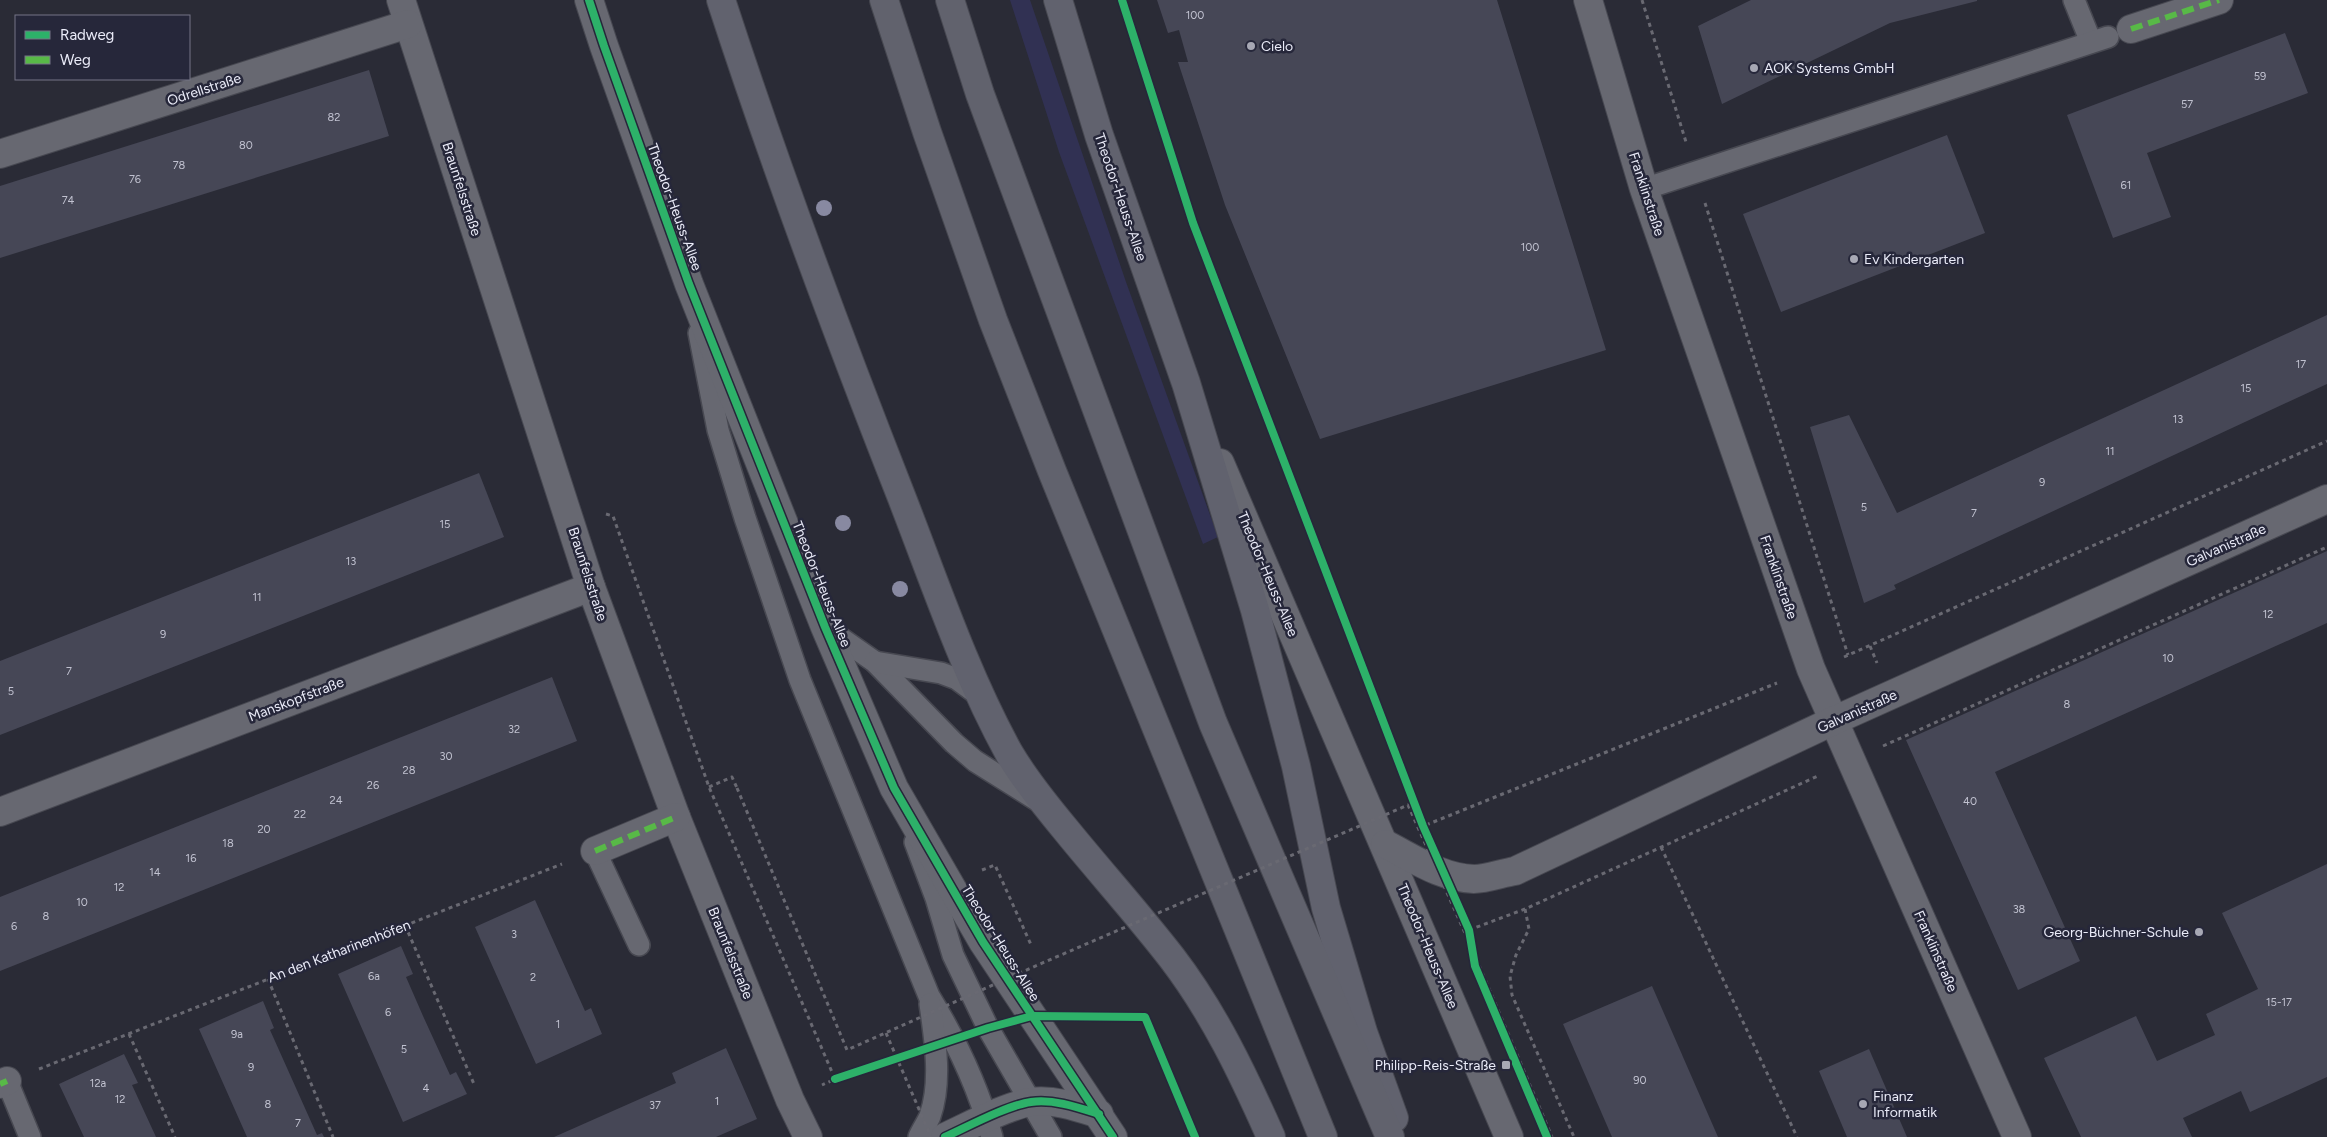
<svg xmlns="http://www.w3.org/2000/svg" width="2327" height="1137" font-family="Figtree,sans-serif">
  <rect width="100%" height="100%" fill="#2a2b36"/>
  <!-- green -->
  <polygon fill="#313153" points="1010,0 1030,0 1126,282 1218,537 1203,544 1059,152"/>
  <!-- building -->
  <g fill="#464756">
    <polygon points="1157,0 1497,0 1606,350 1320,439 1225,205 1178,62 1188,62 1179,30 1168,33"/>
    <polygon points="1751,0 1977,0 1977,1 1890,23 1722,104 1698,26"/>
    <polygon points="2285,33 2308,93 2147,153 2171,217 2113,238 2067,115"/>
    <polygon points="369,70 389,136 0,258 0,186"/>
    <polygon points="1947,135 1985,233 1781,312 1743,214"/>
    <polygon points="2327,315 2327,384 1894,585 1896,589 1864,603 1810,427 1849,415 1897,513"/>
    <polygon points="479,473 504,537 0,735 0,661"/>
    <polygon points="2327,551 2327,623 1995,772 2080,961 2018,990 1906,740"/>
    <polygon points="552,677 577,741 0,971 0,897"/>
    <polygon points="2327,864 2327,1077 2250,1112 2241,1091 2183,1118 2192,1137 2081,1137 2044,1058 2136,1016 2157,1061 2215,1035 2206,1014 2258,989 2222,913"/>
    <polygon points="535,900 585,1011 591,1008 602,1034 536,1064 475,927"/>
    <polygon points="401,946 413,974 406,977 423,1016 450,1075 456,1072 467,1094 403,1122 338,974"/>
    <polygon points="1652,986 1718,1137 1612,1137 1563,1024"/>
    <polygon points="263,1001 274,1028 270,1030 317,1135 322,1133 324,1137 247,1137 199,1029"/>
    <polygon points="726,1048 757,1119 716,1137 554,1137 676,1083 672,1073"/>
    <polygon points="1869,1049 1907,1137 1847,1137 1819,1071"/>
    <polygon points="124,1054 138,1083 132,1085 156,1137 84,1137 59,1084"/>
  </g>
  <g fill="none" stroke-linecap="round" stroke-linejoin="round">
    <!-- service casing -->
    <g stroke="#474851" stroke-width="24">
      <g id="service">
        <polyline points="2074,0 2091,42"/>
        <polyline points="1644,189 2108,37"/>
        <path d="M699 333 718 430 745 518 800 680 929 996C956 1040 978 1087 992 1137"/>
        <polyline points="825,627 875,662 954,743 975,761 1037,800"/>
        <polyline points="875,662 941,673 957,679 980,696"/>
        <polyline points="915,842 936,898 953,955 988,1028 1051,1137"/>
        <polyline points="595,851 639,945"/>
        <polyline points="7,1081 30,1137"/>
        <path d="M919 1137C922 1130 927 1123 930 1116 942 1082 935 1039 930 1004"/>
      </g>
    </g>
    <!-- pedestrian casing -->
    <g stroke="#474851" stroke-width="30">
      <polyline id="pedestrian" points="2131,29 2219,0"/>
    </g>
    <!-- minor casing -->
    <g stroke="#474851" stroke-width="30">
      <g id="minor">
        <polyline points="401,0 591,587 676,817 790,1100 808,1137"/>
        <polyline points="589,0 604,46 689,284 825,627 894,788 983,942 1113,1137"/>
        <polyline points="1588,0 1644,189 1811,669 2017,1137"/>
        <polyline points="0,154 408,24"/>
        <polyline points="1220,463 1509,1137"/>
        <polyline points="0,812 591,587"/>
        <path d="M1385 844C1413 858 1441 878 1474 879 1487 879 1502 873 1515 871L1833 721 2327 499"/>
        <polyline points="595,851 676,817"/>
        <polyline points="0,1084 7,1081"/>
        <path d="M945 1137C967 1127 1008 1105 1031 1102 1054 1099 1077 1107 1099 1114"/>
      </g>
    </g>
    <!-- primary casing -->
    <g stroke="#474851" stroke-width="30">
      <g id="primary">
        <path d="M721 0C775 166 836 330 900 493 934 580 964 671 1009 753 1025 780 1046 806 1066 830 1101 873 1138 914 1172 958 1214 1013 1243 1074 1271 1137"/>
        <polyline points="1058,0 1099,135 1186,383 1255,610 1296,766 1326,908 1363,1032 1394,1118"/>
      </g>
    </g>
    <!-- motorway casing -->
    <g stroke="#474851" stroke-width="30">
      <g id="motorway">
        <polyline points="884,0 927,132 993,320 1052,471 1323,1137"/>
        <polyline points="950,0 980,94 1213,723 1390,1137"/>
      </g>
    </g>
    <!-- path -->
    <g stroke="#696972" stroke-width="3" stroke-dasharray="4 4" stroke-linecap="butt">
      <polyline points="1642,0 1686,142"/>
      <polyline points="1705,203 1848,655"/>
      <polyline points="606,514 613,516 709,787 835,1079 822,1085"/>
      <polyline points="1870,646 1877,663"/>
      <polyline points="1844,657 2327,441"/>
      <polyline points="1883,746 2327,547"/>
      <polyline points="709,787 732,777 737,788"/>
      <polyline points="1426,825 1777,683"/>
      <polyline points="1661,847 1797,1137"/>
      <polyline points="982,870 995,865 1032,947"/>
      <polyline points="1525,909 1529,929 1516,955 1510,976 1512,995 1574,1137"/>
      <polyline points="405,925 474,1084"/>
      <polyline points="1469,930 1525,909 1820,775"/>
      <polyline points="1473,951 1552,1137"/>
      <polyline points="268,979 333,1137"/>
      <polyline points="129,1034 175,1137"/>
      <polyline points="39,1069 562,864"/>
    </g>
    <!-- service -->
    <use href="#service" stroke="#676871" stroke-width="21"/>
    <!-- pedestrian -->
    <use href="#pedestrian" stroke="#676871" stroke-width="28"/>
    <!-- minor -->
    <use href="#minor" stroke="#676871" stroke-width="28"/>
    <!-- primary -->
    <use href="#primary" stroke="#61626e" stroke-width="28"/>
    <!-- motorway -->
    <use href="#motorway" stroke="#61626d" stroke-width="28"/>
    <!-- path-bridge -->
    <g stroke="#696972" stroke-width="3" stroke-dasharray="4 4" stroke-linecap="butt">
      <polyline points="737,788 847,1050 1040,964 1408,805 1473,951"/>
      <polyline points="886,1033 931,1137"/>
    </g>
    <!-- quiet -->
    <g stroke="#58b947" stroke-width="6" stroke-dasharray="12 6" stroke-linecap="butt">
      <polyline points="2131,29 2219,0"/>
      <polyline points="595,851 676,817"/>
      <polyline points="0,1084 7,1081"/>
    </g>
    <!-- cycleway casing -->
    <g stroke="#26273a" stroke-width="11">
      <g id="cycleway">
        <polyline points="589,0 604,46 689,284 825,627 894,788 983,942 1113,1137"/>
        <polyline points="1122,0 1193,223 1423,826 1469,930 1475,966 1547,1137"/>
        <polyline points="835,1079 988,1028 1032,1016 1145,1017 1195,1137"/>
        <path d="M945 1137C967 1127 1008 1105 1031 1102 1054 1099 1077 1107 1099 1114"/>
      </g>
    </g>
    <!-- cycleway -->
    <use href="#cycleway" stroke="#2db169" stroke-width="8"/>
  </g>
  <!-- trees -->
  <g fill="#8889a1">
    <circle cx="824" cy="208" r="8"/>
    <circle cx="843" cy="523" r="8"/>
    <circle cx="900" cy="589" r="8"/>
  </g>
  <!-- markers -->
  <g fill="#a7a8b4" stroke="#26273a" stroke-width="2">
    <circle cx="1251" cy="46" r="5"/>
    <circle cx="1754" cy="68" r="5"/>
    <circle cx="1854" cy="259" r="5"/>
    <circle cx="2199" cy="932" r="5"/>
    <rect x="1501" y="1060" width="10" height="10" rx="2.5"/>
    <circle cx="1863" cy="1104" r="5"/>
  </g>
  <g text-anchor="middle" stroke-width="5" stroke-linejoin="round" paint-order="stroke">
    <!-- number labels -->
    <g font-size="11" fill="#c1c2d0">
      <text x="1195" y="19">100</text>
      <text x="2260" y="80">59</text>
      <text x="2187" y="108">57</text>
      <text x="334" y="121">82</text>
      <text x="246" y="149">80</text>
      <text x="179" y="169">78</text>
      <text x="135" y="183">76</text>
      <text x="2126" y="189">61</text>
      <text x="68" y="204">74</text>
      <text x="1530" y="251">100</text>
      <text x="2301" y="368">17</text>
      <text x="2246" y="392">15</text>
      <text x="2178" y="423">13</text>
      <text x="2110" y="455">11</text>
      <text x="2042" y="486">9</text>
      <text x="1864" y="511">5</text>
      <text x="1974" y="517">7</text>
      <text x="445" y="528">15</text>
      <text x="351" y="565">13</text>
      <text x="257" y="601">11</text>
      <text x="2268" y="618">12</text>
      <text x="163" y="638">9</text>
      <text x="2168" y="662">10</text>
      <text x="69" y="675">7</text>
      <text x="11" y="695">5</text>
      <text x="2067" y="708">8</text>
      <text x="514" y="733">32</text>
      <text x="446" y="760">30</text>
      <text x="409" y="774">28</text>
      <text x="373" y="789">26</text>
      <text x="336" y="804">24</text>
      <text x="1970" y="805">40</text>
      <text x="300" y="818">22</text>
      <text x="264" y="833">20</text>
      <text x="228" y="847">18</text>
      <text x="191" y="862">16</text>
      <text x="155" y="876">14</text>
      <text x="119" y="891">12</text>
      <text x="82" y="906">10</text>
      <text x="2019" y="913">38</text>
      <text x="46" y="920">8</text>
      <text x="14" y="930">6</text>
      <text x="514" y="938">3</text>
      <text x="374" y="980">6a</text>
      <text x="533" y="981">2</text>
      <text x="2279" y="1006">15-17</text>
      <text x="388" y="1016">6</text>
      <text x="558" y="1028">1</text>
      <text x="237" y="1038">9a</text>
      <text x="404" y="1053">5</text>
      <text x="251" y="1071">9</text>
      <text x="1640" y="1084">90</text>
      <text x="98" y="1087">12a</text>
      <text x="426" y="1092">4</text>
      <text x="120" y="1103">12</text>
      <text x="717" y="1105">1</text>
      <text x="268" y="1108">8</text>
      <text x="655" y="1109">37</text>
      <text x="298" y="1127">7</text>
    </g>
    <!-- poi labels -->
    <g font-size="14" fill="#eaebf8" stroke="#26273a" text-anchor="start">
      <text x="1261" y="51">Cielo</text>
      <text x="1764" y="73">AOK Systems GmbH</text>
      <text x="1864" y="264">Ev Kindergarten</text>
      <text x="2189" y="937" text-anchor="end">Georg-Büchner-Schule</text>
      <text x="1496" y="1070" text-anchor="end">Philipp-Reis-Straße</text>
      <text x="1873" y="1101">Finanz<tspan x="1873" dy="16">Informatik</tspan></text>
    </g>
    <!-- street labels -->
    <g font-size="14" fill="#eaebf8" stroke="#26273a">
      <text transform="translate(204 89) rotate(-18)" y="5">Odrellstraße</text>
      <text transform="translate(462 189) rotate(72)" y="5">Braunfelsstraße</text>
      <text transform="translate(1647 194) rotate(72)" y="5">Franklinstraße</text>
      <text transform="translate(1121 197) rotate(71)" y="5">Theodor-Heuss-Allee</text>
      <text transform="translate(675 207) rotate(70)" y="5">Theodor-Heuss-Allee</text>
      <text transform="translate(2226 545) rotate(-24)" y="5">Galvanistraße</text>
      <text transform="translate(588 574) rotate(72)" y="5">Braunfelsstraße</text>
      <text transform="translate(1268 574) rotate(67)" y="5">Theodor-Heuss-Allee</text>
      <text transform="translate(1779 577) rotate(71)" y="5">Franklinstraße</text>
      <text transform="translate(822 584) rotate(68)" y="5">Theodor-Heuss-Allee</text>
      <text transform="translate(296 699) rotate(-21)" y="5">Manskopfstraße</text>
      <text transform="translate(1857 711) rotate(-24)" y="5">Galvanistraße</text>
      <text transform="translate(1001 943) rotate(58)" y="5">Theodor-Heuss-Allee</text>
      <text transform="translate(1428 946) rotate(67)" y="5">Theodor-Heuss-Allee</text>
      <text transform="translate(339 951) rotate(-21)" y="5">An den Katharinenhöfen</text>
      <text transform="translate(1936 951) rotate(66)" y="5">Franklinstraße</text>
      <text transform="translate(731 953) rotate(68)" y="5">Braunfelsstraße</text>
    </g>
  </g>
  <!-- legend -->
  <rect x="15" y="15" width="175" height="65" fill="#26273a" stroke="#747586"/>
  <rect x="25" y="31" width="25" height="8" fill="#2db169" stroke="#747586"/>
  <text x="60" y="40" font-size="15" fill="#eaebf8">Radweg</text>
  <rect x="25" y="56" width="25" height="8" fill="#58b947" stroke="#747586"/>
  <text x="60" y="65" font-size="15" fill="#eaebf8">Weg</text>
</svg>
